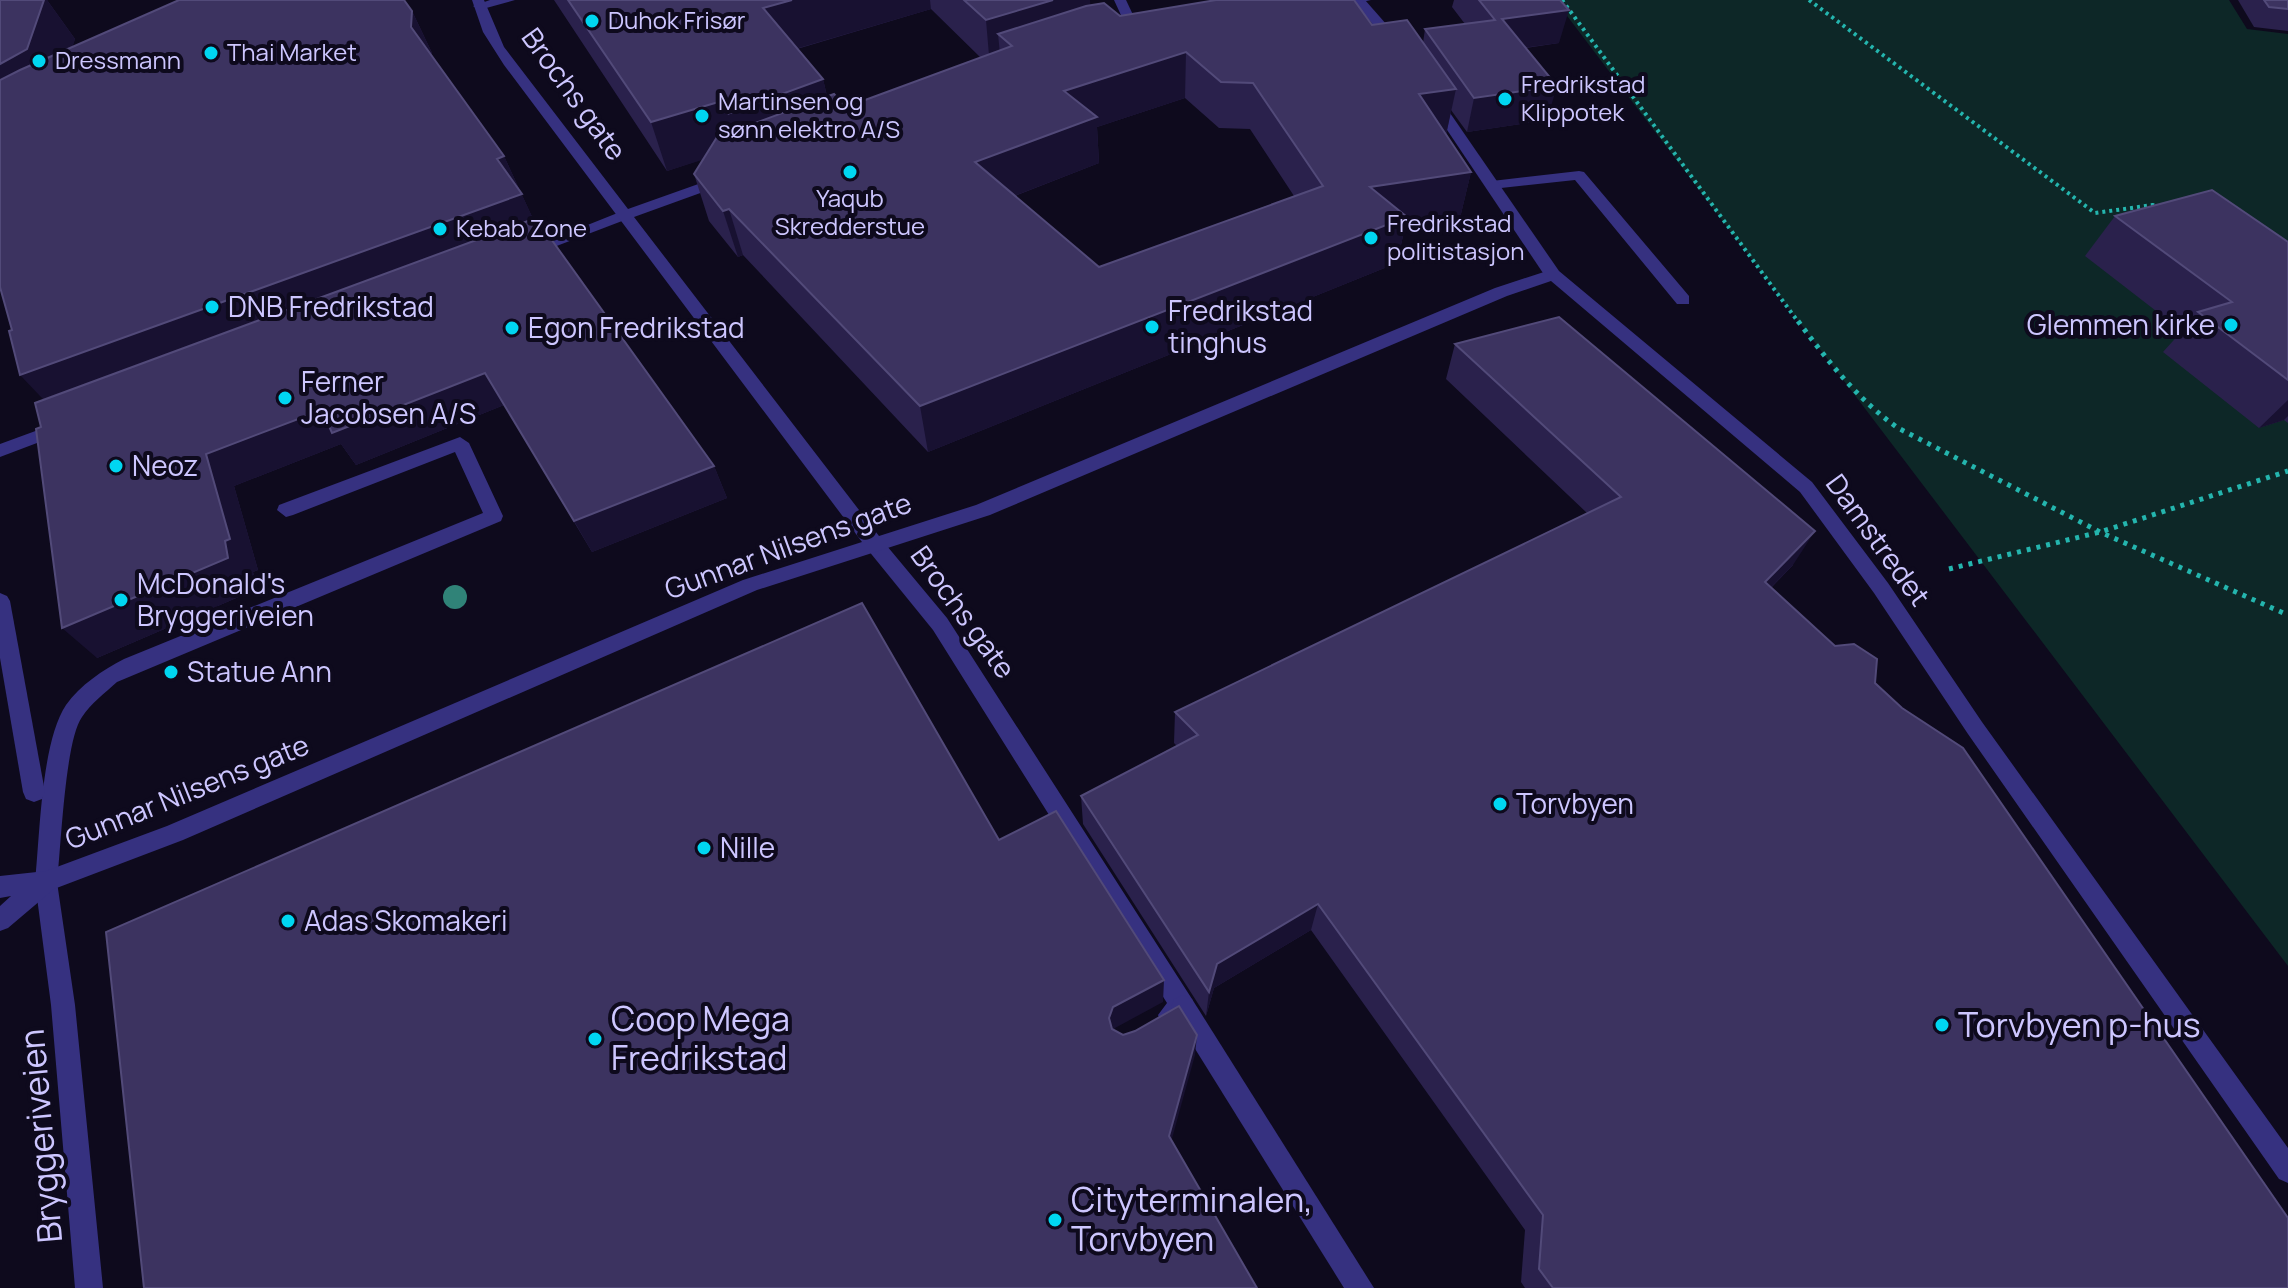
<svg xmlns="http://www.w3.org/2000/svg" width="2288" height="1288" font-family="Manrope,sans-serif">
  <rect width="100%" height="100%" fill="#0e0a1d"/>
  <!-- green -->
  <polygon fill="#0d2727" points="1555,0 2229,0 2247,29 2288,34 2288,966"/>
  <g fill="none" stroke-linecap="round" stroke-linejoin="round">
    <!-- path-far1 -->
    <g stroke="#24b5ae" stroke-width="4" stroke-dasharray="3 4" stroke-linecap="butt">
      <polyline points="1562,0 1799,323"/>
      <polyline points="1809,0 2095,213 2153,205 2160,209"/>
    </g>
    <!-- path -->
    <g stroke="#24b5ae" stroke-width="5" stroke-dasharray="4 6" stroke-linecap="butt">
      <path d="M1798 321C1827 360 1858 400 1898 428L2100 532 2288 615"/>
      <polyline points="1949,569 2100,532 2288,471"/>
    </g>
    <!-- service -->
    <g fill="#363180" fill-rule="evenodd">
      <polygon points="1579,171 1584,172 1689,296 1689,304 1677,304 1575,180 1492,189 1485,185 1492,181"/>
      <path d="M460 437 469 443 503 516 501 521 117 682C105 693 91 703 82 717 65 740 61 848 57 882L54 889 46 893 38 889 35 882C40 835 41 743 66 705 80 685 103 670 124 659L483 513 455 452 293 515 286 517 277 510 279 505Z"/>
      <polygon points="875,538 882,540 947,618 1192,999 1195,1007 1192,1015 1170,1027 1161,1023 1158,1015 1167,1003 933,630 868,550 866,545 868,540"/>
    </g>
    <!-- pedestrian -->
    <g fill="#363180" fill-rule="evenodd">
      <polygon points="625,210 632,215 630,218 533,255 523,255 520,252"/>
      <polygon points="60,422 69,428 66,432 0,457 0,444"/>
      <polygon points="0,593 7,596 10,601 45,792 42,799 34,802 26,799 23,792 0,658"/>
    </g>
    <!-- minor -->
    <g fill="#363180" fill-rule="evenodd">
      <polygon points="490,0 515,0 479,10 473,6"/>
      <polygon points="1114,0 1126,0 1143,36 1142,39 1132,39"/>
      <polygon points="1353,0 1365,0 1401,41 1401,47 1391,47"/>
      <polygon points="1429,97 1439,97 1559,271 1559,279 1547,279 1427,100"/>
      <polygon points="46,871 54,875 57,882 75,1005 103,1288 75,1288 51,1005 35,882 38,875"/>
      <polygon points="1183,995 1192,999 1374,1288 1344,1288 1174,1015 1171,1007 1174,999"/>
    </g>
    <!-- tertiary -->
    <g fill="#363180" fill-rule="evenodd">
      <polygon points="472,0 484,0 504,47 628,209 718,177 728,177 728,183 634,217 879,536 976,505 1495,288 1547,271 1559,271 1812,482 1888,583 1982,722 2288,1148 2288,1183 2279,1179 1968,734 1874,593 1800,492 1551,281 1507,296 990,515 757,590 183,840 54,889 8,928 0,931 0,906 11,896 0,898 0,876 46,871 167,826 743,580 862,542 504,65 483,32"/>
      <polygon points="1340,0 1371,0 1331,9 1325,5"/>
    </g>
  </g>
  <!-- trees -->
  <circle fill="#308378" cx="455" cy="597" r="12"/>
  <!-- wall -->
  <g fill="#2a214c" fill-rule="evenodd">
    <polygon points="0,0 47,0 75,39 72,47 412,11 432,53 432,57 504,156 533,219 714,466 727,498 592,552 504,405 356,465 341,444 234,486 258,570 253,572 257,589 97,658 41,427 44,399 12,330"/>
    <path d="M554 0H1090V5L1120 16 1372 25 1423 43 1425 29 1465 24 1452 7 1454 0H1560L1559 43 1526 48 1547 120 1467 132 1451 110 1446 135 1471 172 1460 218 1405 227 1397 263 928 452 743 255 738 257 709 221 694 174 703 159 667 171ZM931 9 981 58 846 107 827 96 823 79 797 49ZM1185 98 1219 128 1250 129 1294 196 1099 267 1015 196 1099 163 1097 127Z"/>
    <polygon points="2238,0 2288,0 2288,31 2254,27"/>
    <polygon points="2115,216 2288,242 2288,423 2284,420 2259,428 2163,352 2182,331 2085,256"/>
    <polygon points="1455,344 1793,565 1771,588 1875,683 2288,1288 1525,1288 1521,1282 1525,1230 1311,930 1214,988 1206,1016 1083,824 1081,796 1177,746 1174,743 1175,712 1587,513 1446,379"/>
  </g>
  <!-- shaded-wall -->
  <g fill="#181131">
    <polygon points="44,0 47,0 75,39 59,92 0,126 0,64"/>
    <polygon points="792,0 930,0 931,9 775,55 763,8"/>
    <polygon points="1053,0 1090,0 1092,36 998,34 1001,64 990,67 986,20"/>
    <polygon points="1569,10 1559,43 1494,52 1502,19"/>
    <polygon points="412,11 432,53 432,70 411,27"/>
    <polygon points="1186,52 1185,98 1097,127 1099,163 981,209 975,162 1064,91"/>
    <polygon points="823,79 834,127 740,148 667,171 651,122 742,95"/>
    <polygon points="1557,86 1547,120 1467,132 1474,98"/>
    <polygon points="1456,89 1446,135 1419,94"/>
    <polygon points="504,156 542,238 61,418 20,375"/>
    <polygon points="1471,172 1460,218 1405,227 1397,263 928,452 920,406 1370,187"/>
    <polygon points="729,209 743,255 738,257 723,211"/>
    <polygon points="485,373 504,405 356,465 341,444 234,486 258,570 253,572 257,589 97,658 62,628 206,454 322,410"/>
    <polygon points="2288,400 2288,416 2284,420 2259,428"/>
    <polygon points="714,466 727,498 592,552 574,521"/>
    <polygon points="1815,531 1793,565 1744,615 1765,582"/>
    <polygon points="1318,904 1311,930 1214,988 1206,1016 1209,992 1217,964"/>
    <polygon points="1164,980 1163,1002 1115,1028 1110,1039 1109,1018 1113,1007"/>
    <polygon points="1197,1035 1195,1055 1168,1153 1169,1136"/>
  </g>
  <!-- building -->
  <g fill="#3c3360" stroke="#524a79" stroke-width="2" fill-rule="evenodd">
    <polygon points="0,0 44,0 27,49 0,64"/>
    <polygon points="179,0 404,0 412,11 411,27 504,156 497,159 522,194 20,375 9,331 12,330 0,287 0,80 20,70"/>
    <polygon points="568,0 792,0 763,8 823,79 730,113 742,95 651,122"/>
    <polygon points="964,0 1053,0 986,20"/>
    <path d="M1216 0H1354L1372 25 1407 20 1456 89 1419 94 1471 172 1370 187 1407 217 920 406 729 209 723 211 694 174 717 137 834 94 846 107 1012 46 998 34 1086 6 1104 3 1120 16ZM1186 52 1221 82 1253 83 1323 186 1099 267 975 162 1097 117 1064 91Z"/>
    <polygon points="1479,0 1560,0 1569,10 1502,19 1557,86 1474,98 1425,29 1495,20"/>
    <polygon points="2264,0 2288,0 2288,9 2269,7"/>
    <polygon points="2212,190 2288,242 2288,380 2198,312 2232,302 2115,216"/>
    <polygon points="536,218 714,466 574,521 485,373 332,433 322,410 206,454 230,539 225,541 228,558 62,628 36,429 41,427 35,403"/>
    <polygon points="1559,317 1815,531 1765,582 1835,646 1854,644 1877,659 1875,683 1902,708 1963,748 2288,1218 2288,1288 1553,1288 1539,1269 1543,1215 1318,904 1217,964 1209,992 1081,796 1198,735 1175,712 1621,497 1455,344"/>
    <polygon points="862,603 999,840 1056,811 1164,980 1113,1007 1109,1018 1112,1029 1123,1035 1135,1031 1179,1006 1197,1035 1169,1136 1257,1288 144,1288 106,932"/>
  </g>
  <!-- markers -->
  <g fill="#00d6f1" stroke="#0e0a1d" stroke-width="3">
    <circle cx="592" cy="21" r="8"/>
    <circle cx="211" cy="53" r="8"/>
    <circle cx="39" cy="61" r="8"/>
    <circle cx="1505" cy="99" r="8"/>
    <circle cx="702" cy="116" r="8"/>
    <circle cx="850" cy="172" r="8"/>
    <circle cx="440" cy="229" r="8"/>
    <circle cx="1371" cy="238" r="8"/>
    <circle cx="212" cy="307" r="8"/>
    <circle cx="2231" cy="325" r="8"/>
    <circle cx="1152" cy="327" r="8"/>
    <circle cx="512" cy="328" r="8"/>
    <circle cx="285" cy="398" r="8"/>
    <circle cx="116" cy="466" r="8"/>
    <circle cx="121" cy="600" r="8"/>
    <circle cx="171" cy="672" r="8"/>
    <circle cx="1500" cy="804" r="8"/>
    <circle cx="704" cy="848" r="8"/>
    <circle cx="288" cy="921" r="8"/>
    <circle cx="1942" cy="1025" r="8"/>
    <circle cx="595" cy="1039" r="8"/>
    <circle cx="1055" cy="1220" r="8"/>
  </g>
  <g text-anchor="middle" stroke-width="8" stroke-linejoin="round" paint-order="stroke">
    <!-- far-poi labels -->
    <g font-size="24" fill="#cdc6ff" stroke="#0e0a1d" text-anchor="start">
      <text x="608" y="29">Duhok Frisør</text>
      <text x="227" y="61">Thai Market</text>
      <text x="55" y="69">Dressmann</text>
      <text x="1521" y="93">Fredrikstad<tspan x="1521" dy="28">Klippotek</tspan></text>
      <text x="718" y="110">Martinsen og<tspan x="718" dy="28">sønn elektro A/S</tspan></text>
      <text x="850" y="207" text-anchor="middle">Yaqub<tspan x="850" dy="28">Skredderstue</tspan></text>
      <text x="1387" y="232">Fredrikstad<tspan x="1387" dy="28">politistasjon</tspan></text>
      <text x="456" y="237">Kebab Zone</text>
    </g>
    <!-- street labels -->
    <g font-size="28" fill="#cdc6ff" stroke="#0e0a1d">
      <text transform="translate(574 94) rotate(54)" y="10">Brochs gate</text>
      <text transform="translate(1878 540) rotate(54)" y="10">Damstredet</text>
      <text transform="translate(788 546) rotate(-20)" y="10">Gunnar Nilsens gate</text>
      <text transform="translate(963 612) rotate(54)" y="10">Brochs gate</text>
      <text transform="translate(187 792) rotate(-22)" y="10">Gunnar Nilsens gate</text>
    </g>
    <!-- poi labels -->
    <g font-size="28" fill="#cdc6ff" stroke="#0e0a1d" text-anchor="start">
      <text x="228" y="317">DNB Fredrikstad</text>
      <text x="1168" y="321">Fredrikstad<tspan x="1168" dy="32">tinghus</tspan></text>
      <text x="2215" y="335" text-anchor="end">Glemmen kirke</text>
      <text x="528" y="338">Egon Fredrikstad</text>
      <text x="301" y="392">Ferner<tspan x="301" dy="32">Jacobsen A/S</tspan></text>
      <text x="132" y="476">Neoz</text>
      <text x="137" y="594">McDonald's<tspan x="137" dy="32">Bryggeriveien</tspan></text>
      <text x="187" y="682">Statue Ann</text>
      <text x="1516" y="814">Torvbyen</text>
      <text x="720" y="858">Nille</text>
      <text x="304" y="931">Adas Skomakeri</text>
    </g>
    <!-- near-poi labels -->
    <g font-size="34" fill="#cdc6ff" stroke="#0e0a1d" text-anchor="start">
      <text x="611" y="1031">Coop Mega<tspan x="611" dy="39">Fredrikstad</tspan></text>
      <text x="1958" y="1037">Torvbyen p-hus</text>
      <text x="1071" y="1212">Cityterminalen,<tspan x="1071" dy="39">Torvbyen</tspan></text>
    </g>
    <!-- near-street labels -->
    <g font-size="34" fill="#cdc6ff" stroke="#0e0a1d">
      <text transform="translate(41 1136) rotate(-95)" y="12">Bryggeriveien</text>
    </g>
  </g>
</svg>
